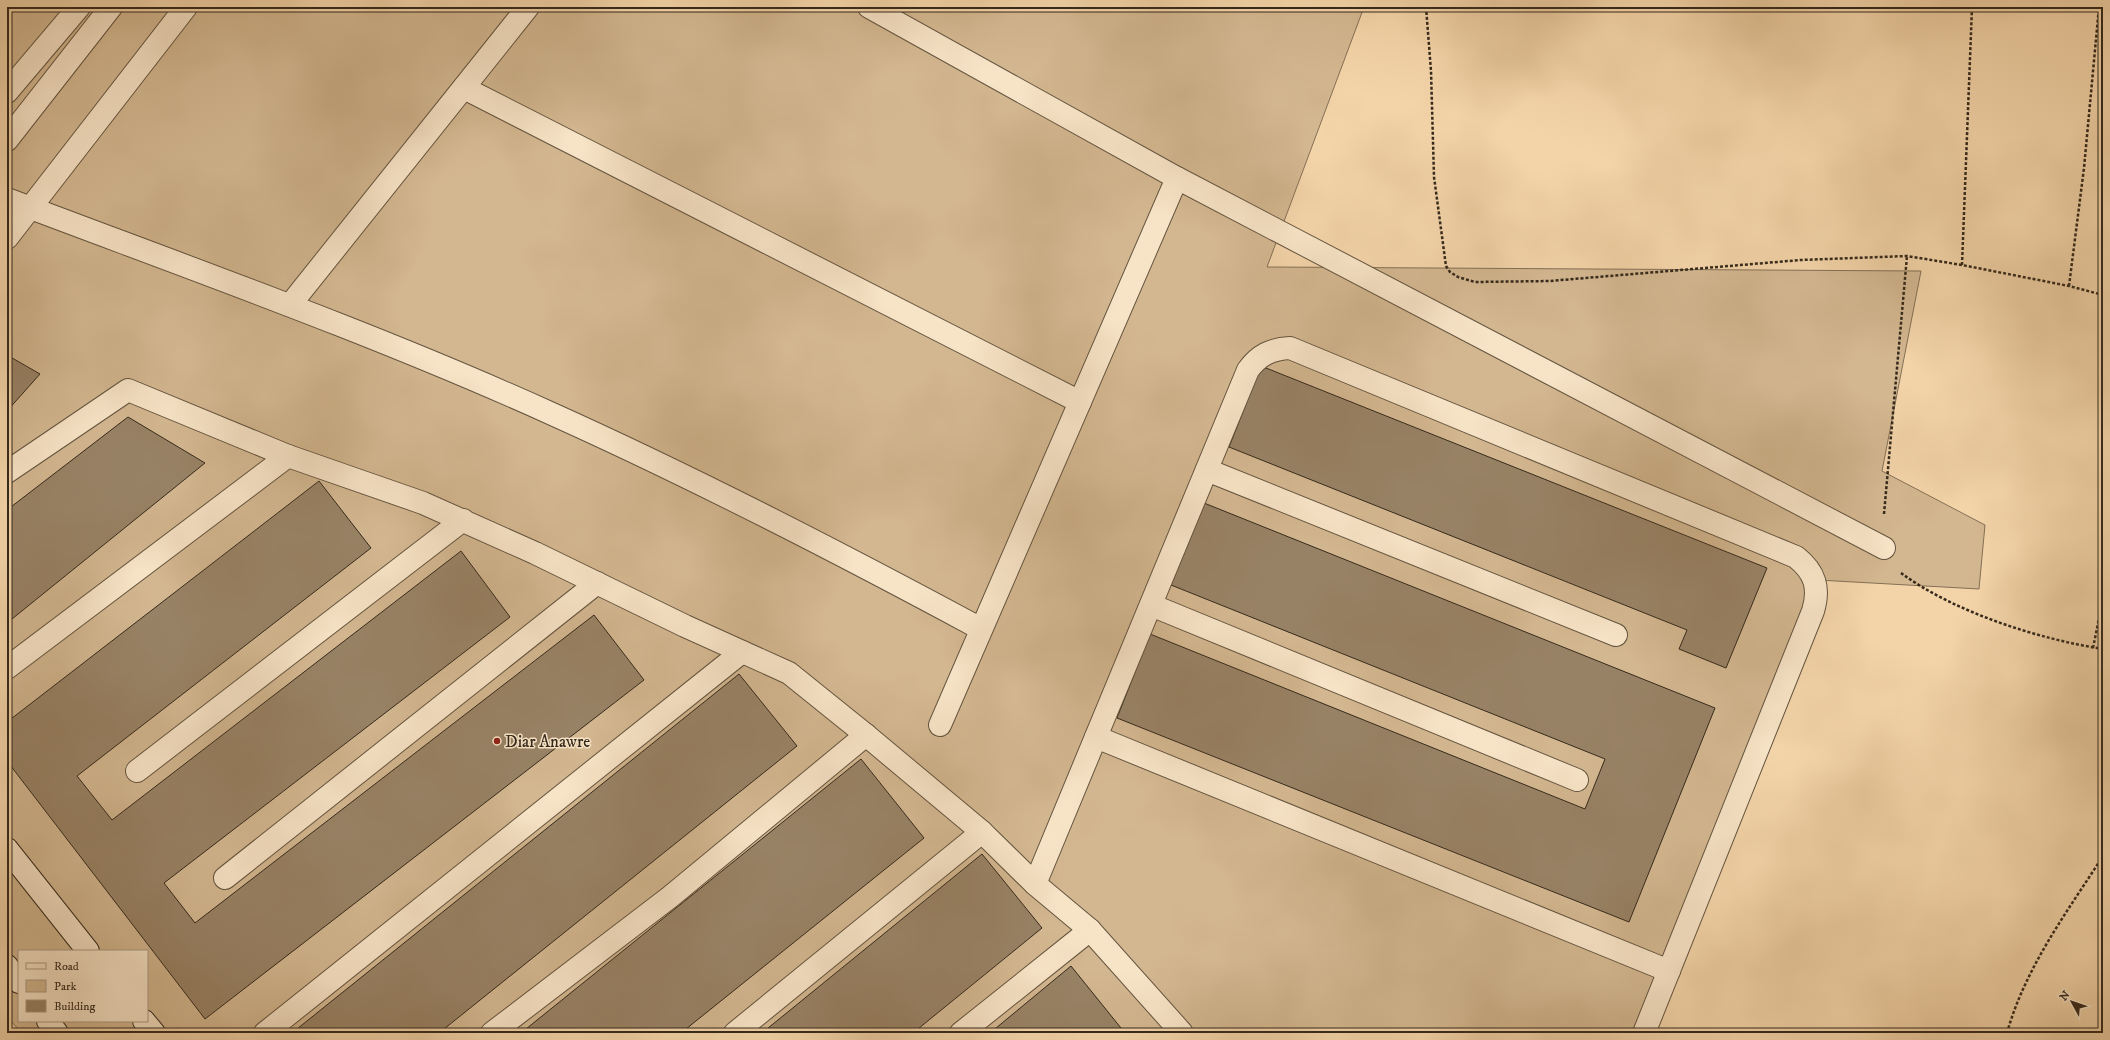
<svg xmlns="http://www.w3.org/2000/svg" width="2110" height="1040" font-family="'IM FELL DW Pica',serif">
  <rect width="100%" height="100%" fill="#f3d4a8"/>
  <filter id="stains"><feTurbulence type="fractalNoise" baseFrequency=".005" numOctaves="4"/><feColorMatrix values="0 0 0 0 .2 0 0 0 0 .09 0 0 0 0 .02 0 0 0 .5 -.17"/></filter>
  <radialGradient id="worn" r=".72"><stop offset=".6" stop-color="#630" stop-opacity="0"/><stop offset="1" stop-color="#630" stop-opacity=".3"/></radialGradient>
  <!-- green -->
  <path fill="#d3b790" stroke="#847056" fill-rule="evenodd" d="M7 7H1364L1267 267 1921 271 1882 471 1985 525 1979 589 1818 580 1634 1033H22L7 1017ZM19 951H147V1021H19Z"/>
  <!-- building -->
  <g fill="#988265" stroke="#35291c">
    <polygon points="7,355 40,374 7,411"/>
    <polygon points="1261,366 1767,568 1726,668 1679,649 1687,630 1229,447"/>
    <polygon points="128,417 205,463 7,623 7,510"/>
    <polygon points="319,481 371,548 77,776 112,820 461,551 510,617 164,883 195,923 594,615 644,680 205,1019 7,761 7,722"/>
    <polygon points="1204,503 1715,708 1629,922 1117,718 1150,634 1585,809 1605,759 1171,585"/>
    <polygon points="739,674 797,746 439,1033 292,1033"/>
    <polygon points="861,759 924,838 681,1033 521,1033"/>
    <polygon points="982,854 1042,928 913,1033 762,1033"/>
    <polygon points="1071,966 1125,1033 990,1033"/>
  </g>
  <g fill="none" stroke-linecap="round" stroke-linejoin="round">
    <!-- street casing -->
    <g stroke="#64543f" stroke-width="24">
      <g id="street">
        <polyline points="869,7 1177,178 1884,548"/>
        <polyline points="464,88 1080,402"/>
        <polyline points="7,92 79,7"/>
        <polyline points="7,140 111,7"/>
        <path d="M7 199C189 268 373 333 550 413 697 479 840 553 981 629"/>
        <polyline points="7,238 186,7"/>
        <polyline points="290,305 528,7"/>
        <polyline points="1207,470 1616,635"/>
        <polyline points="7,472 128,390 288,456"/>
        <polyline points="1151,605 1577,780"/>
        <polyline points="7,668 288,456 423,503 535,553 685,626 789,673 866,735 982,832 1035,884 1090,930 1182,1033"/>
        <polyline points="940,725 1177,178"/>
        <polyline points="1096,737 1669,971"/>
        <polyline points="137,771 463,520"/>
        <polyline points="225,878 597,583"/>
        <path d="M1035 884 1248 370C1259 355 1271 349 1290 348L1796 557C1815 572 1820 588 1813 611L1644 1033"/>
        <polyline points="265,1033 742,652"/>
        <polyline points="492,1033 670,897 866,735"/>
        <polyline points="735,1033 982,832"/>
        <polyline points="961,1033 1090,930"/>
      </g>
    </g>
    <!-- secondary casing -->
    <g stroke="#35291c" stroke-width="24">
      <g id="secondary">
        <polyline points="7,849 88,951"/>
        <polyline points="7,966 19,982"/>
        <polyline points="48,1021 57,1033"/>
        <polyline points="144,1021 154,1033"/>
      </g>
    </g>
    <!-- path -->
    <g stroke="#35291c" stroke-width="2.5" stroke-dasharray="3 2" stroke-linecap="butt">
      <polyline points="1426,7 1431,71 1434,177 1446,266 1450,272 1458,277 1475,282 1550,281 1801,260 1907,256 1962,265 2069,286 2103,295"/>
      <polyline points="1962,265 1972,7"/>
      <polyline points="2069,286 2084,168 2099,7"/>
      <polyline points="1884,514 1907,256"/>
      <path d="M1901 573C1954 612 2038 639 2103 649"/>
      <polyline points="2093,648 2103,599"/>
      <path d="M2007 1033C2025 968 2067 912 2103 856"/>
    </g>
    <!-- street -->
    <use href="#street" stroke="#f7e3c6" stroke-width="22"/>
    <!-- secondary -->
    <use href="#secondary" stroke="#f7e3c6" stroke-width="22"/>
  </g>
  <!-- markers -->
  <circle fill="#8f2418" stroke="#f7e3c6" stroke-width="1.5" cx="497" cy="741" r="4"/>
  <g text-anchor="middle" stroke-width="3" stroke-linejoin="round" paint-order="stroke">
    <!-- poi labels -->
    <g font-size="17" fill="#35291c" stroke="#f7e3c6" text-anchor="start">
      <text x="505" y="747">Diar Anawre</text>
    </g>
  </g>
  <!-- margin -->
  <rect width="2110" height="1040" fill="none" stroke="#f3d4a8" stroke-width="24"/>
  <rect x="8" y="8" width="2094" height="1024" fill="none" stroke="#35291c" stroke-width="2"/>
  <rect x="12" y="12" width="2086" height="1016" fill="none" stroke="#35291c"/>
  <!-- legend -->
  <rect x="18" y="950" width="130" height="72" fill="#f7e3c6" stroke="#a99982"/>
  <rect x="26" y="963" width="20" height="6" fill="#f7e3c6" stroke="#a99982"/>
  <text x="54" y="970" font-size="12" fill="#35291c">Road</text>
  <rect x="26" y="980" width="20" height="12" fill="#d3b790" stroke="#a99982"/>
  <text x="54" y="990" font-size="12" fill="#35291c">Park</text>
  <rect x="26" y="1000" width="20" height="12" fill="#988265" stroke="#a99982"/>
  <text x="54" y="1010" font-size="12" fill="#35291c">Building</text>
  <!-- north arrow -->
  <g transform="translate(2072 1002) rotate(310)" stroke="#f7e3c6" stroke-width="3" paint-order="stroke">
  <path d="M0-3L7 15L0 10L-7 15Z" fill="#35291c"/>
  <text y="-6" font-size="11" font-weight="bold" text-anchor="middle" fill="#35291c">N</text>
  </g>
  <rect width="100%" height="100%" filter="url(#stains)"/>
  <rect width="100%" height="100%" fill="url(#worn)"/>
</svg>
